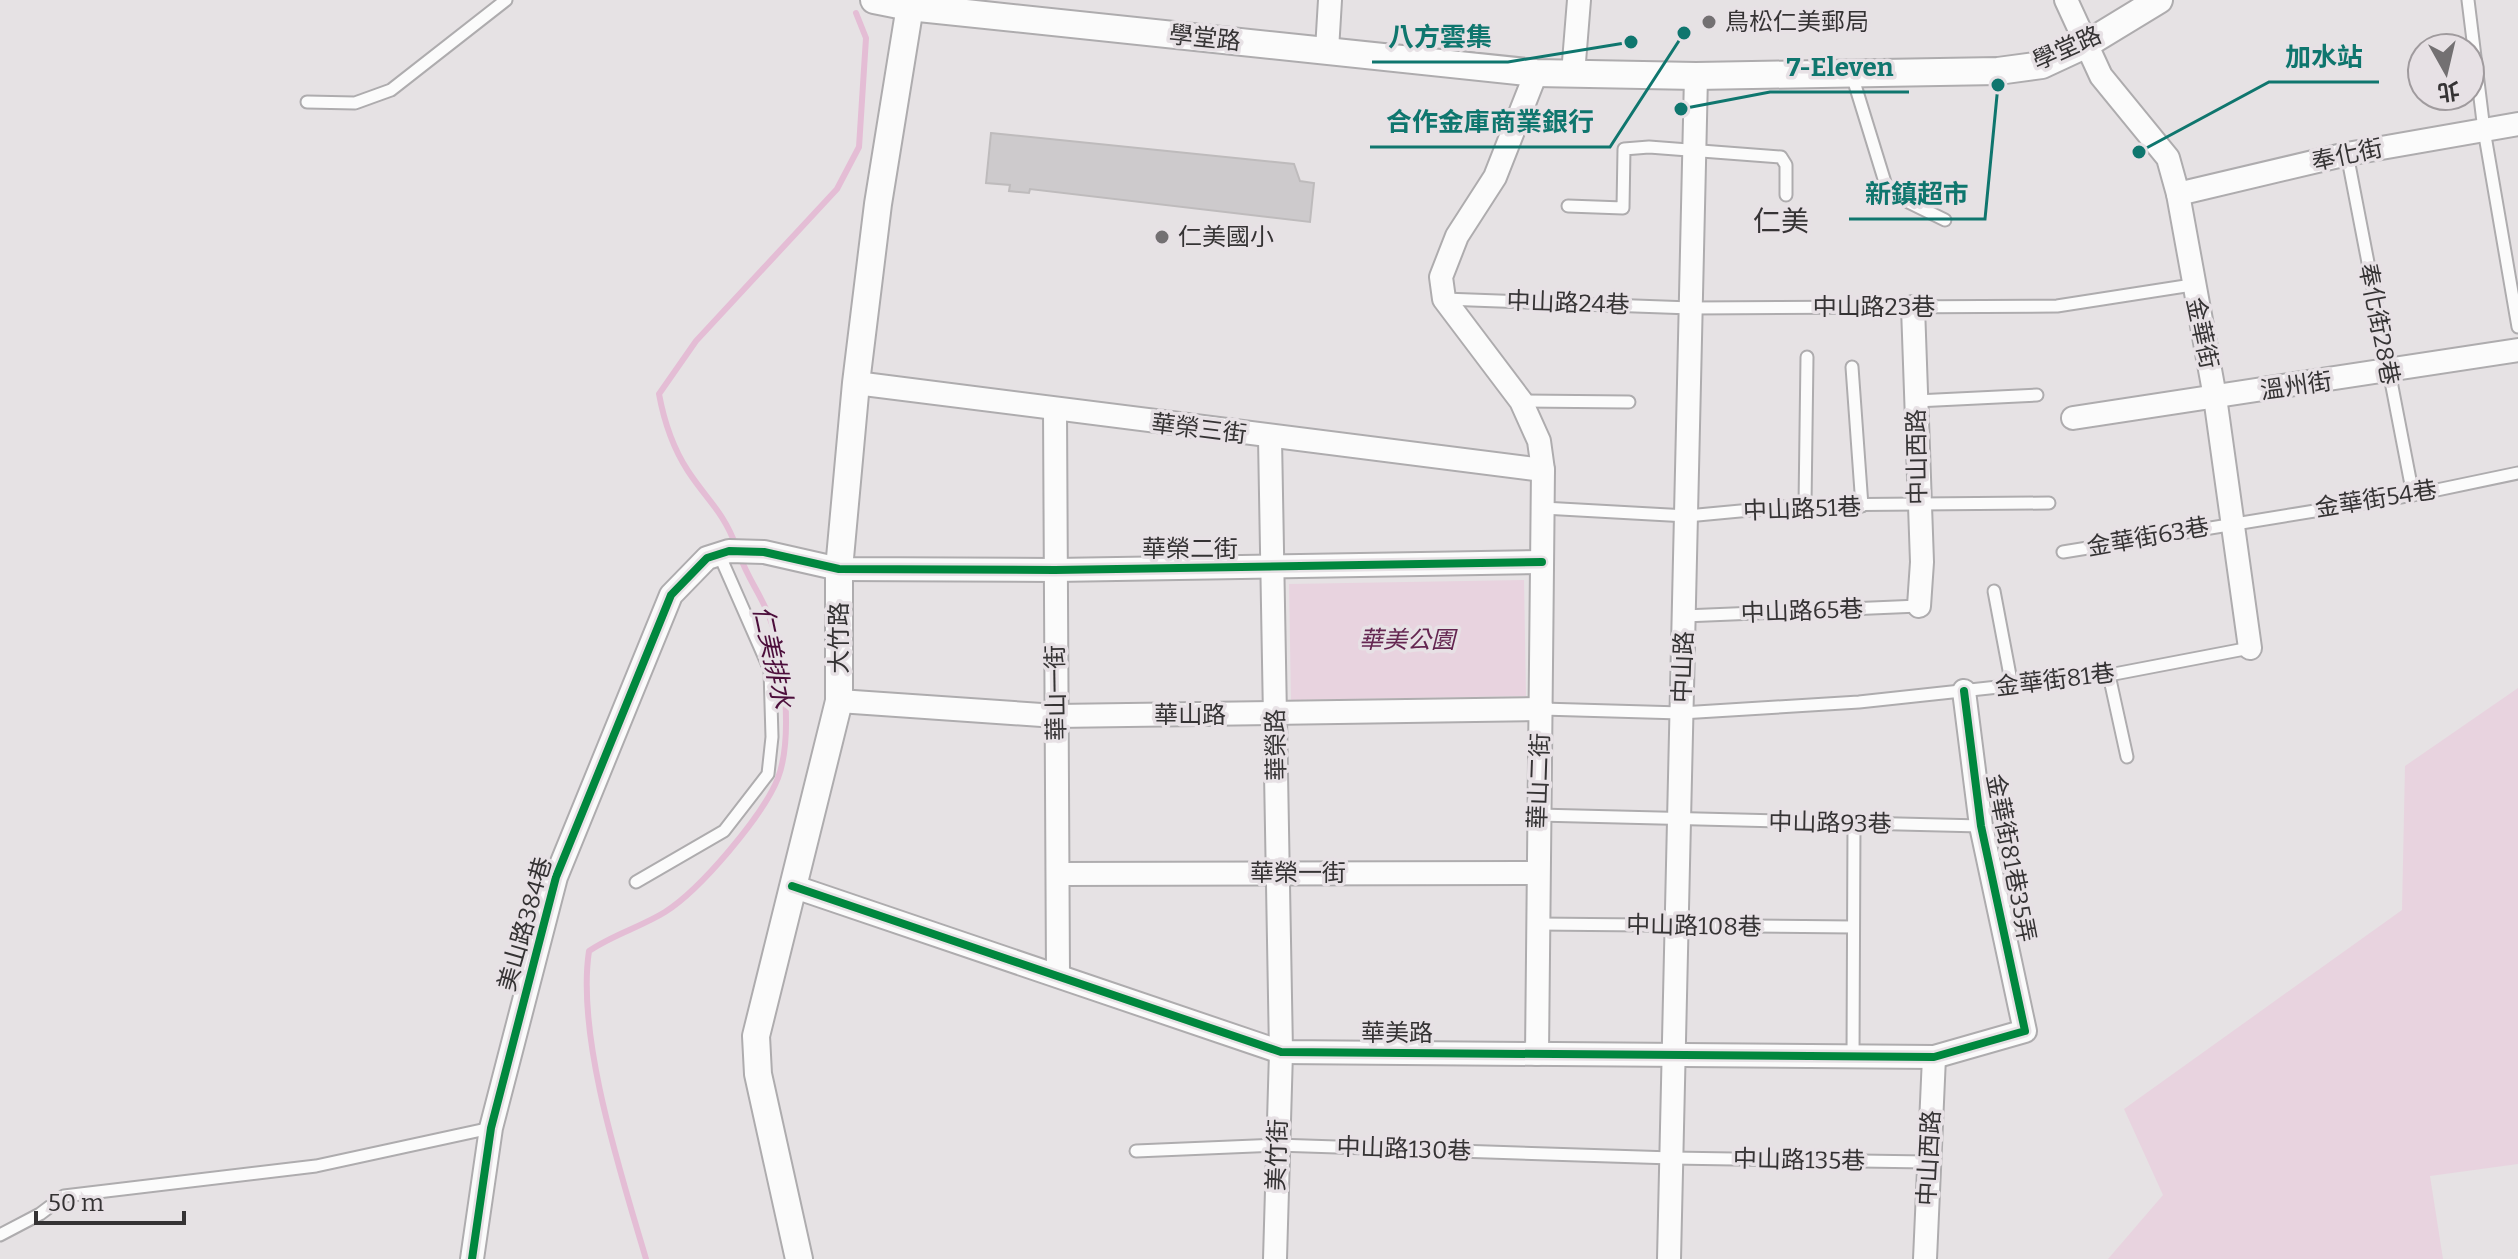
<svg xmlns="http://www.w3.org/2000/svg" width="2518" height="1259" font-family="Bitter,'Noto Sans TC',serif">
  <rect width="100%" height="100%" fill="#e6e2e4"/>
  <!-- green -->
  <g fill="#e8d3df">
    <polygon points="1524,580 1526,696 1291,700 1289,584"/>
    <polygon points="2518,688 2518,1164 2430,1176 2443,1259 2108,1259 2163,1195 2124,1109 2402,910 2405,766"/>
  </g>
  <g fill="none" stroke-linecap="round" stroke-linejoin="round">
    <!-- stream -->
    <g stroke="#e4bdd5" stroke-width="6">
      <path d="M736 546C723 511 707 500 688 471 673 448 664 421 659 394L696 341 837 189 859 147 866 38 856 13"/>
      <path d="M646 1259C621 1174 576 1037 589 951 614 934 641 927 665 912 700 890 763 816 778 778 793 738 785 656 769 616 761 595 747 577 740 556"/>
    </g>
  </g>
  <!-- building -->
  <polygon fill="#cdcacc" stroke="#bebbbc" stroke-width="2" points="991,133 1294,164 1300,181 1314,183 1310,222 1030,189 1029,193 1009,191 1010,185 986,183"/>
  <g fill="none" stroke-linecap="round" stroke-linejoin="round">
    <!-- service casing -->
    <g stroke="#aeacae" stroke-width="15">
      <g id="service">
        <polyline points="2468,0 2484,130 2518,327"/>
        <polyline points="1851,72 1888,192 1945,220"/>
        <polyline points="307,102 355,103 391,90 506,0"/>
        <polyline points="2347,154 2413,495"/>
        <polyline points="1568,206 1623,208 1624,149 1649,147 1781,157 1786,165 1786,195"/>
        <polyline points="1444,299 1691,308 2057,306 2192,285"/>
        <polyline points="1852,367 1862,506"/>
        <polyline points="1521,401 1629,402"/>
        <polyline points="1916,401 2037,395"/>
        <polyline points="1805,505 1807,357"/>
        <polyline points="1543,508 1687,516 1805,505 2049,503"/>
        <polyline points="2063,552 2413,495 2518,473"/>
        <polyline points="1994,591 2012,686"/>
        <polyline points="1684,616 1919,606"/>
        <polyline points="2109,675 2127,757"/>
        <polyline points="1542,709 1681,713 1859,702 2109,675 2250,648"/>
        <polyline points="1538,815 1981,826"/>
        <polyline points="636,882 724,831 768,774 772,737 770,670 719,554"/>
        <polyline points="1537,924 1853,927"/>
        <polyline points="1853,1057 1854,823"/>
        <polyline points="1136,1151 1276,1145 1672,1158 1927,1162"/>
        <polyline points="0,1235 40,1214 64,1196 316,1166 491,1128"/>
      </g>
    </g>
    <!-- minor casing -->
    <g stroke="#aeacae" stroke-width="26">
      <g id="minor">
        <polyline points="2066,0 2101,76 2168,158 2178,194 2215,397 2250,648"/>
        <polyline points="1327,50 1330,0"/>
        <polyline points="1536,73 1495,177 1457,236 1441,277 1444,299 1521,401 1539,441 1543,470 1537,1054"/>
        <polyline points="1573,74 1579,0"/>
        <polyline points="2178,194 2347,154 2518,124"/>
        <polyline points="1913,307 1922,562 1919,606"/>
        <polyline points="856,383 1543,470"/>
        <polyline points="1055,410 1058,975"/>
        <polyline points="2073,418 2518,350"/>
        <polyline points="1270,438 1281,1052 1275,1259"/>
        <polyline points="839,701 1056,716 1542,709"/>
        <polyline points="1059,874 1536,873"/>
        <polyline points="792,886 1281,1052 1934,1057 2025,1031 1981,826 1964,691"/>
        <polyline points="472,1259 491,1128 556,877 671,595 707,558 729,551 764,552 839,569 1055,570 1542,562"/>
        <polyline points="1669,1259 1696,76"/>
        <polyline points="1925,1259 1934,1057"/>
      </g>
    </g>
    <!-- tertiary casing -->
    <g stroke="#aeacae" stroke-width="30">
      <g id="tertiary">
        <polyline points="874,0 909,7 1536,73 1696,76 1998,71 2042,65 2085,45 2159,0"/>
        <polyline points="799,1259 758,1074 756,1036 839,701 839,569 856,383 878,204 911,0"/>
      </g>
    </g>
    <!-- service -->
    <use href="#service" stroke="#fbfbfb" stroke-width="11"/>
    <!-- minor -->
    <use href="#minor" stroke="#fbfbfb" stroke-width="22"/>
    <!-- tertiary -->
    <use href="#tertiary" stroke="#fbfbfb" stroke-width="26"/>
    <!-- cycleway casing -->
    <g stroke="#e7e1e5" stroke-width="13">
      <g id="cycleway">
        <polyline points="792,886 1281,1052 1934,1057 2025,1031 1981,826 1964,691"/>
        <polyline points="472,1259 491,1128 556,877 671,595 707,558 729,551 764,552 839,569 1055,570 1542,562"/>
      </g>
    </g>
    <!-- cycleway -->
    <use href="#cycleway" stroke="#00873e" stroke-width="8"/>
  </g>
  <!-- markers -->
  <g fill="#737072" stroke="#e7e1e5" stroke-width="3">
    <circle cx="1709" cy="22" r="8"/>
    <circle cx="1162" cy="237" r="8"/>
  </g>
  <g text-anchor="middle" stroke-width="7" stroke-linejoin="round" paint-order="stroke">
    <!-- poi labels -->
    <g font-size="24" fill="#353334" stroke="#e7e1e5" text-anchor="start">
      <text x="1725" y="30">鳥松仁美郵局</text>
      <text x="1178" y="245">仁美國小</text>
    </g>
    <!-- street labels -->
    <g font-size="24" fill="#353334" stroke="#e7e1e5">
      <text transform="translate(1205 38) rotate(6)" y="8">學堂路</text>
      <text transform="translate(2067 48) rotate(-24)" y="8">學堂路</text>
      <text transform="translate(2347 155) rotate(-12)" y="8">奉化街</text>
      <text transform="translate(1568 303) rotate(2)" y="8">中山路24巷</text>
      <text x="1874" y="315">中山路23巷</text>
      <text transform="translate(2379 324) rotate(79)" y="8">奉化街28巷</text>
      <text transform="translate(2202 333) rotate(78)" y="8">金華街</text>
      <text transform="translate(2296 386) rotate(-8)" y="8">溫州街</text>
      <text transform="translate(1199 429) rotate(7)" y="8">華榮三街</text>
      <text transform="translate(1917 457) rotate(-91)" y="8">中山西路</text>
      <text transform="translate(2376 499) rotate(-9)" y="8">金華街54巷</text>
      <text transform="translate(1802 509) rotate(-2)" y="8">中山路51巷</text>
      <text transform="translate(2148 537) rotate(-10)" y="8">金華街63巷</text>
      <text x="1190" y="557">華榮二街</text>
      <text transform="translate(1802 611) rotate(-2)" y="8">中山路65巷</text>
      <text transform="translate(839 638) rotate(-90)" y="8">大竹路</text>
      <text transform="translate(1683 667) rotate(-88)" y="8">中山路</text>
      <text transform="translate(2055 680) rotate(-7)" y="8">金華街81巷</text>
      <text transform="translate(1056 693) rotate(-91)" y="8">華山一街</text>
      <text x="1190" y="723">華山路</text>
      <text transform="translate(1276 745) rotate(-91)" y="8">華榮路</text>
      <text transform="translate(1539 781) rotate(-88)" y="8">華山二街</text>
      <text transform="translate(1830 823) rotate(1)" y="8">中山路93巷</text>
      <text transform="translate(2011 858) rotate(79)" y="8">金華街81巷35弄</text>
      <text x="1298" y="881">華榮一街</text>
      <text transform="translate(525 924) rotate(-74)" y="8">美山路384巷</text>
      <text transform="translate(1694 926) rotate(1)" y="8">中山路108巷</text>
      <text x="1397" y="1041">華美路</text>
      <text transform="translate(1404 1149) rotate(2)" y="8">中山路130巷</text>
      <text transform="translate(1277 1155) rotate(-88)" y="8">美竹街</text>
      <text transform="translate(1929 1158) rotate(-87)" y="8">中山西路</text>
      <text transform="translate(1799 1160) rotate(1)" y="8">中山路135巷</text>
    </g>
    <!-- park labels -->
    <g font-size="24" font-style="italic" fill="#642651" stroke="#e7e1e5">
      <text x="1407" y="648">華美公園</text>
    </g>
    <!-- water labels -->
    <g font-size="26" font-style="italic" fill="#4c0e3b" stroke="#e7e1e5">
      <text transform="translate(773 657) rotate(78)" y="9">仁美排水</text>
    </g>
    <!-- quarter labels -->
    <g font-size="28" fill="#353334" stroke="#e7e1e5">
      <text x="1781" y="231">仁美</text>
    </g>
  </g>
  <!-- callouts -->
  <path fill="none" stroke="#0f766e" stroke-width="3" d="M1631 42L1508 62H1372M2139 152L2269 82H2379M1681 109L1770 92H1909M1684 33L1610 147H1370M1998 85L1985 219H1849"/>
  <g fill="#0f766e" stroke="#e7e1e5" stroke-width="3">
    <circle cx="1631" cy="42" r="8"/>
    <circle cx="2139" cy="152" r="8"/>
    <circle cx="1681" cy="109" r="8"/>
    <circle cx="1684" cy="33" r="8"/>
    <circle cx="1998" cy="85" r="8"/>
  </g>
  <g font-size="26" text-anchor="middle" font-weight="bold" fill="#0f766e" stroke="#e7e1e5" stroke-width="7" stroke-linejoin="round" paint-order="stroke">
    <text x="1440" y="46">八方雲集</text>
    <text x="2324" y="66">加水站</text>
    <text x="1840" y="76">7-Eleven</text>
    <text x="1490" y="131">合作金庫商業銀行</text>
    <text x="1917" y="203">新鎮超市</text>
  </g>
  <!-- north arrow -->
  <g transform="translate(2446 72) rotate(172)"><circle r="38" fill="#e7e1e5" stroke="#a09b9e" stroke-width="2"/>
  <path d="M0-6L14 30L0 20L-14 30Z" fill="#737072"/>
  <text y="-12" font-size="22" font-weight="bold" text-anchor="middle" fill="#353334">北</text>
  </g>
  <!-- scale -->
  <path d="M36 1211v12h148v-12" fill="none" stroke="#353334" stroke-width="4"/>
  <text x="48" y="1211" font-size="24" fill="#353334" stroke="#e7e1e5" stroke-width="6" paint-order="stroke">50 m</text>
</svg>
